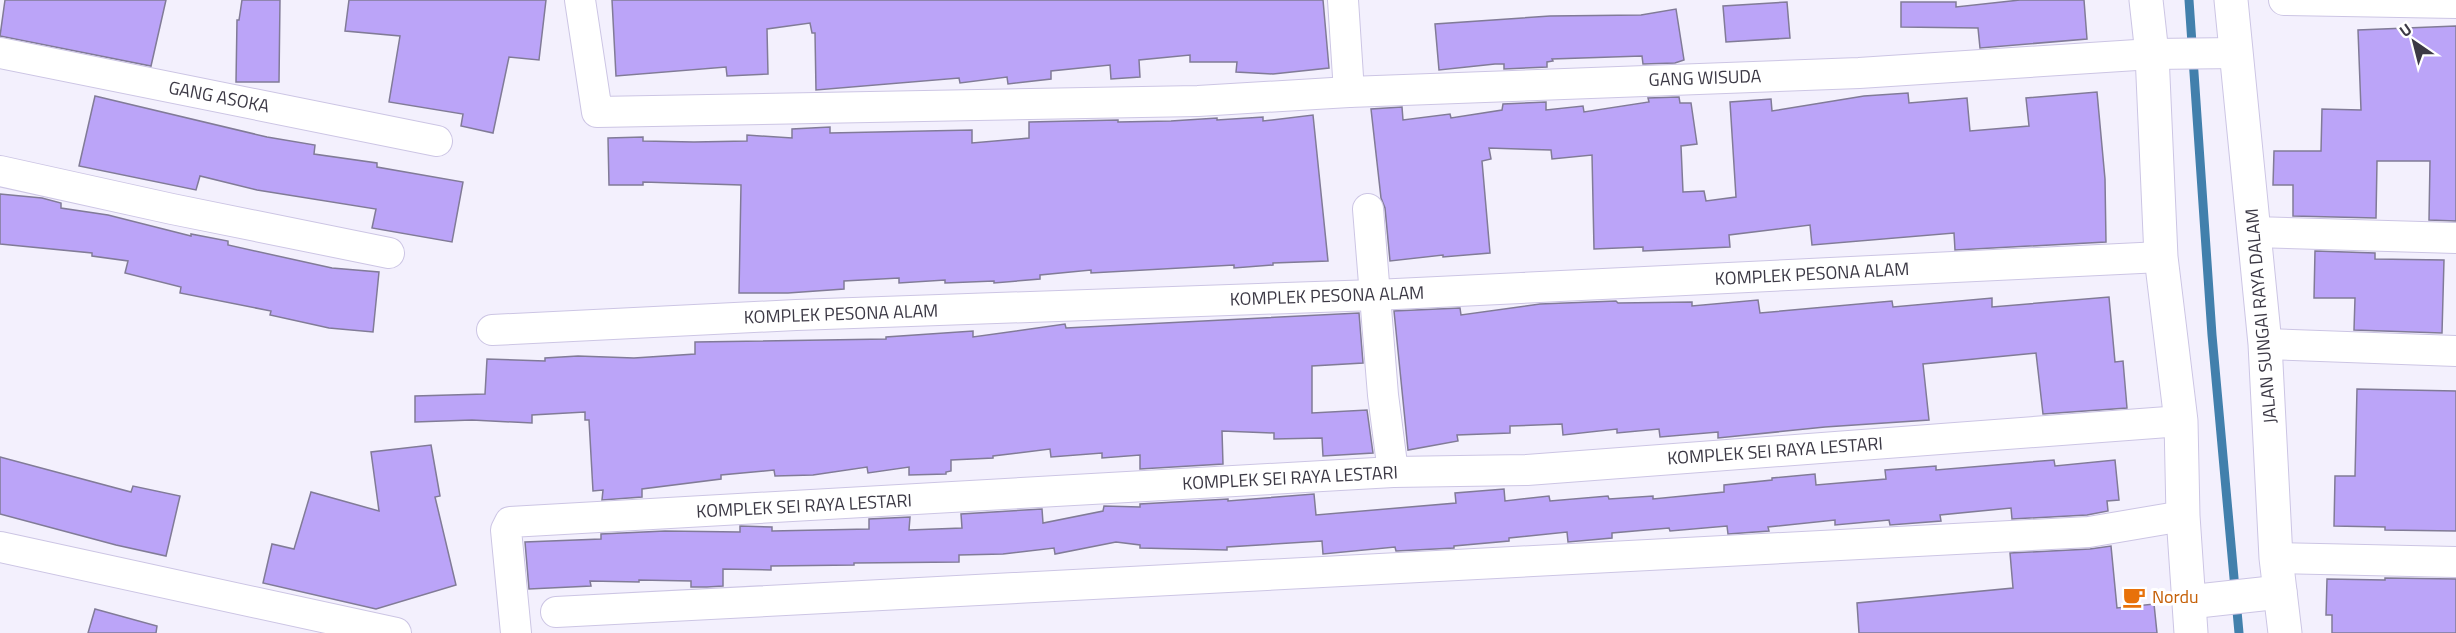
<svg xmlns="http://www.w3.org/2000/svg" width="2456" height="633" font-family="'Titillium Web',sans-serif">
  <rect width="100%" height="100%" fill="#f3f0fd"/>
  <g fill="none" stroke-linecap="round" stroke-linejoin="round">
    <!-- stream -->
    <polyline stroke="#4280ac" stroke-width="9" points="2189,0 2212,335 2239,633"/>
  </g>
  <!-- building -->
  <g fill="#bba4f8" stroke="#817b97" stroke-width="1.5">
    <polygon points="5,0 166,0 151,66 0,36"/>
    <polygon points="242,0 280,0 279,82 236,82 237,20 239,20"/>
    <polygon points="349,0 546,0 539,60 509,57 493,133 461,126 463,114 389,102 400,36 345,31"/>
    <polygon points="612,0 1323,0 1329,68 1273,74 1236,72 1237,62 1190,62 1190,55 1139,60 1140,77 1111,79 1110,65 1051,71 1051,79 1008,84 1007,77 960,83 959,78 816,90 815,33 812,33 810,23 767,29 768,74 727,76 726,67 616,76"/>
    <polygon points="2020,0 2084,0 2087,39 1980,48 1978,28 1901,27 1901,2 1956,2 1956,7"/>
    <polygon points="1787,2 1790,38 1726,42 1723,6"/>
    <polygon points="1676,9 1684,60 1675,63 1643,64 1642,56 1552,59 1553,61 1547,62 1547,67 1504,69 1504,64 1495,64 1439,70 1435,24 1550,16 1641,15"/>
    <polygon points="2456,26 2456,221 2429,220 2430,161 2377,161 2376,218 2293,216 2293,185 2273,185 2274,151 2321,151 2322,109 2361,110 2358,30"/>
    <polygon points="2097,92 2105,179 2106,242 1955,250 1954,233 1812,245 1810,225 1729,235 1730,247 1643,251 1643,247 1594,249 1592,155 1552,159 1551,150 1489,148 1491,159 1482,161 1490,253 1443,257 1443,255 1390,261 1385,208 1381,198 1371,109 1402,107 1403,120 1450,114 1451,118 1502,110 1503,104 1546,102 1546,110 1583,106 1584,112 1649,102 1648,98 1679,97 1680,103 1691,103 1697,144 1681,146 1683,192 1704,191 1706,201 1736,197 1730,102 1771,99 1772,111 1864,96 1908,93 1909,103 1967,98 1970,131 2029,126 2026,98"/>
    <polygon points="95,96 267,137 315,145 314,154 377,163 377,167 463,182 452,242 372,228 376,209 257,190 200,176 196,190 79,166"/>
    <polygon points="1313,115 1328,261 1273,263 1273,265 1234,268 1234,265 1091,273 1091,270 1040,275 1040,279 994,283 994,281 945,283 945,280 899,283 899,278 844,281 844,289 788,293 739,293 741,185 643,182 643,185 609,185 608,138 643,137 643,141 694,142 747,141 747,135 792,138 792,129 830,127 830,133 972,130 972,143 1029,138 1029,122 1118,120 1118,122 1171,121 1217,118 1217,120 1263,117 1263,121"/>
    <polygon points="0,194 42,198 61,203 61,208 108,215 191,236 191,234 228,241 228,245 332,268 379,272 373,332 329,328 270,315 271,311 180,293 181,287 125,273 128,261 92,256 92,253 0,244"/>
    <polygon points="2315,251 2375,253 2375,259 2444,260 2442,333 2354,330 2355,298 2314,298"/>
    <polygon points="2109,297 2115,362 2123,361 2127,408 2043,414 2036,353 1923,364 1929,420 1825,427 1718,438 1718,432 1660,437 1659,429 1617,433 1617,429 1563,435 1562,424 1510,426 1510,433 1457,435 1458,441 1408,450 1394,311 1460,308 1461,315 1540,304 1616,301 1618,303 1692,302 1692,306 1758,300 1760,313 1892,301 1893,307 1992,298 1992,307"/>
    <polygon points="1359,313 1363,363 1312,366 1312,413 1367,410 1373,453 1323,456 1322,438 1274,439 1274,433 1222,431 1223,464 1140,469 1140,455 1102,458 1102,453 1051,457 1050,449 993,456 993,458 951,460 951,471 946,472 946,474 909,475 909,467 868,473 867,467 813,475 775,476 774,470 721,475 721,479 642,489 642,497 602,500 603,490 593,491 589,420 585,420 585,412 532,415 532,423 472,420 415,422 415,396 485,394 487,359 545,361 545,358 578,356 634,358 695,354 695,342 886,339 886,337 973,331 973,337 1065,324 1066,328"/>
    <polygon points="2357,389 2456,391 2456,531 2385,530 2385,527 2334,526 2335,476 2355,476"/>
    <polygon points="431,445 440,496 435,497 456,585 376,609 263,583 272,544 294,549 311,492 379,511 371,452"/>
    <polygon points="0,457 131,492 133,486 180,496 166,556 116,545 0,514"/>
    <polygon points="2054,460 2055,466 2115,460 2119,500 2107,501 2108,511 2087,515 2012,519 2011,508 1940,515 1941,521 1890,525 1889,520 1835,525 1835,520 1768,527 1769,531 1728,534 1727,526 1670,531 1669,528 1612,533 1612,538 1568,542 1567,532 1509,538 1509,541 1454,546 1454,548 1396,551 1395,547 1323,554 1322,541 1227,547 1227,550 1140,548 1140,545 1116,542 1055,554 1054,548 1003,554 959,555 959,562 854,563 854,565 771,566 771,570 723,569 723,586 707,587 691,587 691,581 639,580 639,582 590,581 591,586 529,589 525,542 601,539 601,534 665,531 740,532 740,526 772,527 772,531 869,529 869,519 910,517 909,530 962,528 961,514 1042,509 1043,523 1103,511 1104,506 1140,507 1140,504 1228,499 1228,501 1314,494 1316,515 1456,503 1455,493 1504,489 1505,501 1549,496 1550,501 1608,496 1609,499 1653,496 1653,499 1724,492 1724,485 1772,480 1772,478 1815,474 1816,485 1886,479 1885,470 1936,466 1936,470"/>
    <polygon points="2111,546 2117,608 2154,604 2157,633 1859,633 1857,603 2013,588 2010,553 2090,549"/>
    <polygon points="2385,578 2456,579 2456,633 2332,633 2332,615 2326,615 2327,579 2385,580"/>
    <polygon points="95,609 157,626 156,633 88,633"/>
  </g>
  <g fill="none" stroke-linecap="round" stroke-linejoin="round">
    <!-- minor casing -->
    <g stroke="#ccc5e4" stroke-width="32">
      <g id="minor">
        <polyline points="580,0 597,112 1198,101 1349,92 1859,73 2152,54 2237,53"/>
        <polyline points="1343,0 1349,92"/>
        <polyline points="2284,0 2456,3"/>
        <polyline points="0,53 437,141"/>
        <polyline points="0,171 172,209 389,253"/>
        <polyline points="1368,209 1383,395 1393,472"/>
        <polyline points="2254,232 2456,238"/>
        <polyline points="492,330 796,315 1375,295 2161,257"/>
        <polyline points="2265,344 2456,351"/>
        <polyline points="0,547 396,633"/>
        <polyline points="2276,558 2456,562"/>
        <polyline points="556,612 2089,532 2183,516"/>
        <polyline points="516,633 506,530 510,522 1393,472 1527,470 2181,421"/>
      </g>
    </g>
    <!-- tertiary casing -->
    <g stroke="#ccc5e4" stroke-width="35">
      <g id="tertiary">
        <polyline points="2146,0 2152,54 2161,257 2181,421 2183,516 2191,633"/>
        <polyline points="2231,0 2265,344 2276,558 2285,633"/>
        <polyline points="2189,602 2280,592"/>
      </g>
    </g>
    <!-- minor -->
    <use href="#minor" stroke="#fff" stroke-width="30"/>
    <!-- tertiary -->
    <use href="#tertiary" stroke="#fff" stroke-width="33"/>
  </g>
  <!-- icons -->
  <defs>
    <g id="cafe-bare" transform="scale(1.8)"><path d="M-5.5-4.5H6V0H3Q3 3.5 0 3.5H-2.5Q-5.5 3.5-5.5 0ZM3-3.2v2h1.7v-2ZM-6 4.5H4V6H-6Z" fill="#e8710a" stroke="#fff" stroke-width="2.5" paint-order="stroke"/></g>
  </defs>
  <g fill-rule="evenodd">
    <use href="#cafe-bare" x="2134" y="597"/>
  </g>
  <g text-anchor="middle" stroke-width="6" stroke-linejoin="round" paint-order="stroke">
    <!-- street labels -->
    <g font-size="18" fill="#3c3945" stroke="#fff">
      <text transform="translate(1705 78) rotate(-2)" y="6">GANG WISUDA</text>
      <text transform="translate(219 97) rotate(11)" y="6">GANG ASOKA</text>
      <text transform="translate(1812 274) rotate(-3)" y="6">KOMPLEK PESONA ALAM</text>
      <text transform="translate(1327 296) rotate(-2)" y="6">KOMPLEK PESONA ALAM</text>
      <text transform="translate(841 314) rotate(-2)" y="6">KOMPLEK PESONA ALAM</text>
      <text transform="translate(2261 316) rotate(-95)" y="6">JALAN SUNGAI RAYA DALAM</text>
      <text transform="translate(1775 451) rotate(-4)" y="6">KOMPLEK SEI RAYA LESTARI</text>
      <text transform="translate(1290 478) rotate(-3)" y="6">KOMPLEK SEI RAYA LESTARI</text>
      <text transform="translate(804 506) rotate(-3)" y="6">KOMPLEK SEI RAYA LESTARI</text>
    </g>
    <!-- food labels -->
    <g font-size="18" fill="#c56008" stroke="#fff" text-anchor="start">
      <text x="2152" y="603">Nordu</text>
    </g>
  </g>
  <!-- north arrow -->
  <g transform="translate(2414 42) rotate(325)" stroke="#ffffff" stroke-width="4.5" paint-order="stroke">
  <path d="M0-4.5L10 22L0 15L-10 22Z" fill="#3c3945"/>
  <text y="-9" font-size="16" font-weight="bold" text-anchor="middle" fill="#3c3945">U</text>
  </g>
</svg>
